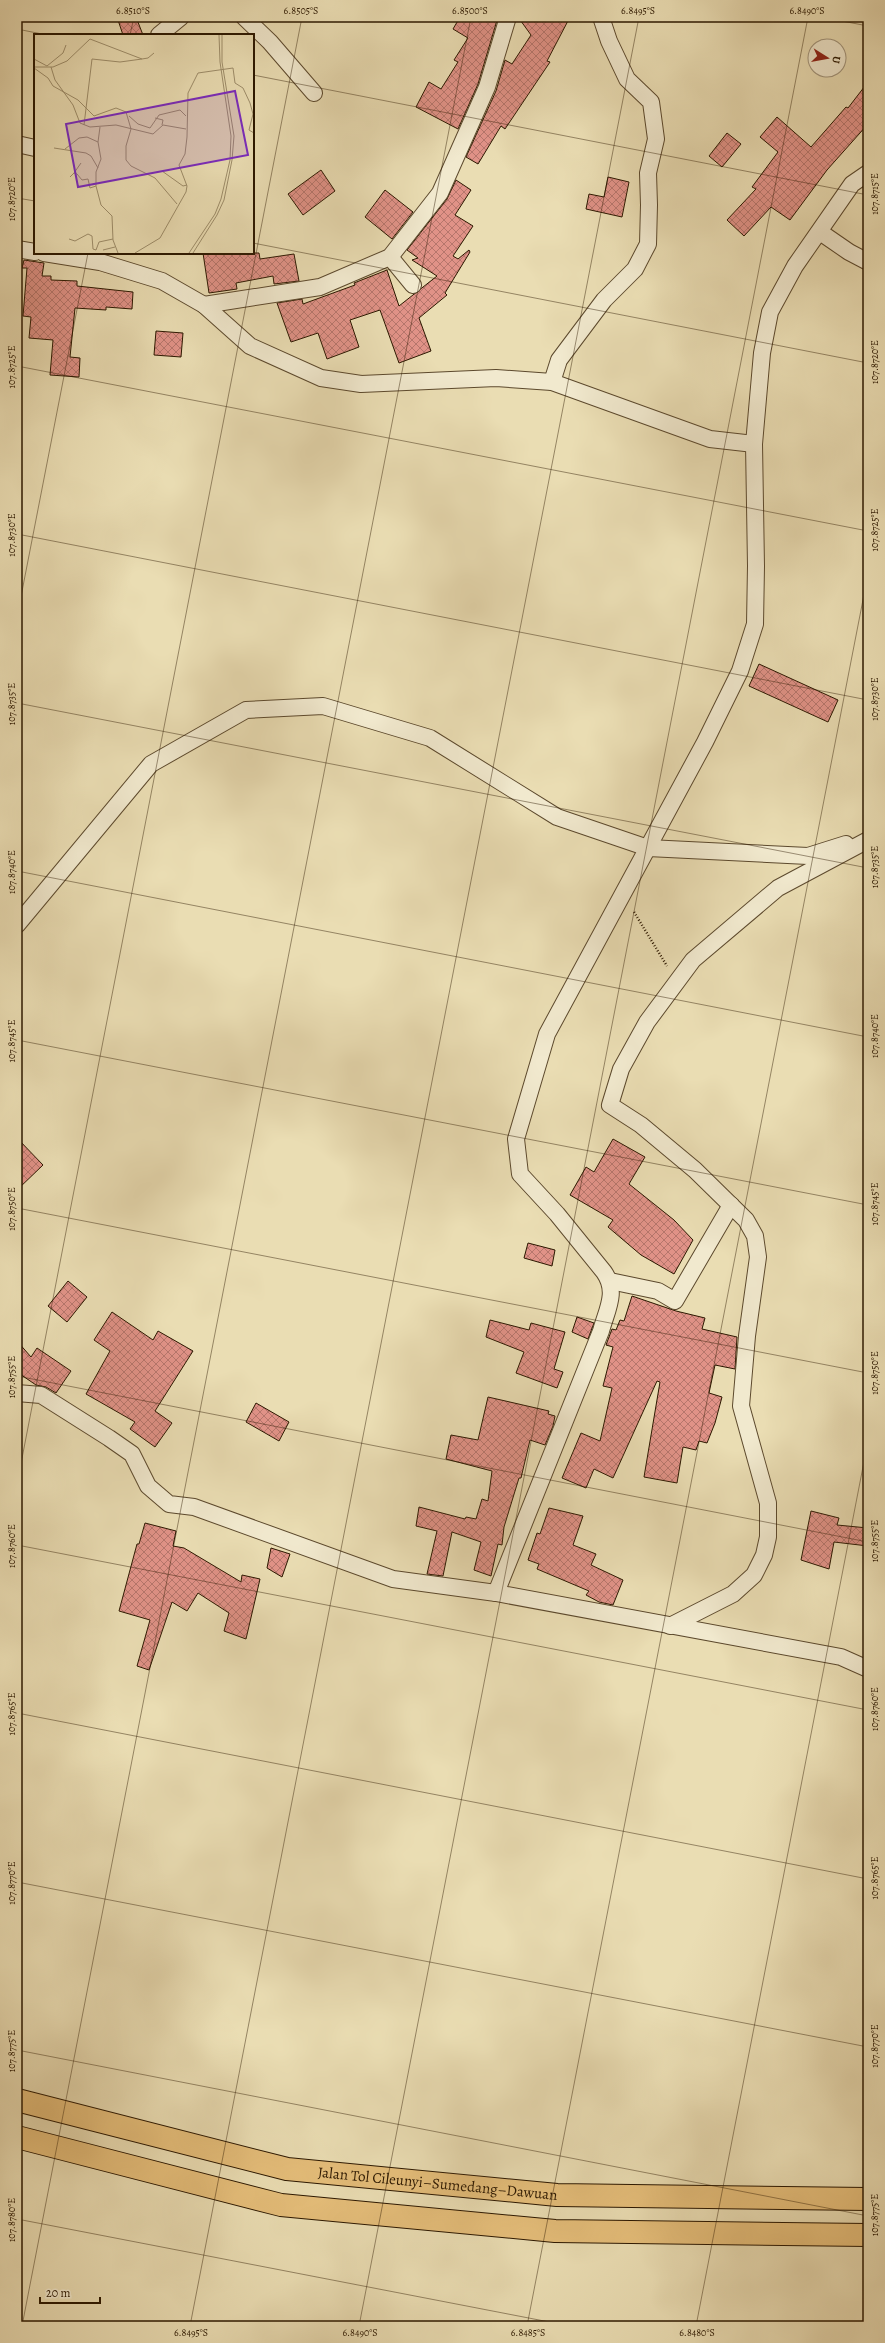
<svg xmlns="http://www.w3.org/2000/svg" width="885" height="2343" font-family="Alegreya,serif">
  <defs>
    <pattern id="building-cross-hatch" width="8" height="8" patternUnits="userSpaceOnUse"><rect width="8" height="8" fill="#e09287"/><path d="M0 0l8 8M0 8l8-8" fill="none" stroke="#b6766c"/></pattern>
  </defs>
  <rect width="100%" height="100%" fill="#eaddb3"/>
  <filter id="stains"><feTurbulence type="fractalNoise" baseFrequency=".005" numOctaves="4"/><feColorMatrix values="0 0 0 0 .2 0 0 0 0 .09 0 0 0 0 .02 0 0 0 .5 -.17"/></filter>
  <radialGradient id="worn" r=".72"><stop offset=".6" stop-color="#630" stop-opacity="0"/><stop offset="1" stop-color="#630" stop-opacity=".3"/></radialGradient>
  <!-- building -->
  <g fill="url(#building-cross-hatch)" stroke="#2c1800">
    <polygon points="126,17 136,17 143,35 123,35 118,20"/>
    <polygon points="460,17 498,17 478,84 458,129 416,107 429,82 441,89 458,62 454,60 468,38 453,29"/>
    <polygon points="518,17 570,17 547,61 550,62 505,129 501,126 478,164 466,157 496,91 505,60 512,64 531,35"/>
    <polygon points="868,82 868,124 827,170 790,220 771,207 744,236 727,220 756,189 752,187 778,152 760,137 777,117 811,147 846,107 848,108"/>
    <polygon points="727,133 741,144 722,167 709,156"/>
    <polygon points="321,170 335,191 303,215 288,194"/>
    <polygon points="608,177 629,182 622,217 586,209 589,194 604,197"/>
    <polygon points="456,180 471,190 455,215 473,226 453,256 458,259 469,250 470,252 445,293 447,295 419,318 431,351 399,363 380,310 350,320 359,347 327,359 318,333 291,342 277,303 302,299 303,304 355,285 354,283 387,270 399,306 437,276 412,260 418,258 407,250 447,199"/>
    <polygon points="385,190 413,212 392,239 365,217"/>
    <polygon points="203,253 259,253 260,259 294,254 299,281 274,284 273,276 236,283 237,289 209,293"/>
    <polygon points="24,260 44,263 42,276 51,276 51,280 77,281 77,286 133,292 132,309 106,307 106,310 75,308 70,357 80,358 79,377 50,375 53,340 29,338 31,317 23,316 27,268 22,268"/>
    <polygon points="156,331 183,333 181,357 154,355"/>
    <polygon points="759,664 838,700 828,722 749,686"/>
    <polygon points="17,1138 43,1165 17,1190"/>
    <polygon points="613,1139 645,1157 629,1184 674,1220 693,1240 674,1274 641,1255 608,1227 613,1220 570,1195 586,1167 594,1172"/>
    <polygon points="528,1243 555,1250 552,1266 524,1258"/>
    <polygon points="68,1281 87,1297 67,1322 48,1306"/>
    <polygon points="632,1296 676,1311 705,1318 702,1329 737,1337 735,1369 715,1365 709,1393 722,1397 715,1423 707,1443 699,1441 696,1450 683,1447 677,1483 644,1477 660,1382 657,1381 613,1478 594,1469 586,1488 562,1478 581,1433 600,1441 612,1388 603,1386 613,1347 606,1345 612,1329 616,1330 620,1320 624,1321"/>
    <polygon points="112,1312 153,1340 158,1331 193,1351 155,1411 172,1423 155,1447 130,1429 135,1422 86,1394 110,1351 94,1340"/>
    <polygon points="577,1317 594,1323 588,1339 572,1332"/>
    <polygon points="490,1320 529,1330 531,1323 565,1332 554,1369 563,1372 557,1388 516,1373 524,1352 486,1337"/>
    <polygon points="17,1341 31,1357 37,1348 71,1371 56,1393 46,1387 36,1385 17,1372"/>
    <polygon points="488,1397 549,1411 548,1414 555,1416 553,1426 545,1445 530,1440 521,1478 519,1478 504,1527 502,1545 498,1544 491,1576 474,1570 481,1542 452,1532 443,1576 427,1574 437,1531 416,1526 419,1507 465,1519 466,1517 476,1519 482,1499 488,1501 492,1471 446,1459 451,1435 478,1440"/>
    <polygon points="256,1403 289,1422 279,1441 246,1422"/>
    <polygon points="549,1508 583,1516 573,1545 596,1554 591,1565 623,1580 613,1605 599,1602 586,1595 589,1591 537,1569 539,1564 528,1560 537,1533 540,1534"/>
    <polygon points="811,1511 839,1518 837,1525 868,1528 868,1546 834,1542 829,1569 801,1560"/>
    <polygon points="145,1523 176,1531 173,1546 184,1548 241,1582 242,1575 260,1579 246,1639 224,1631 229,1613 198,1593 187,1611 172,1602 149,1670 137,1666 150,1620 119,1611 137,1544 139,1544"/>
    <polygon points="271,1548 290,1554 282,1577 267,1568"/>
  </g>
  <g fill="none" stroke-linecap="round" stroke-linejoin="round">
    <!-- street casing -->
    <g stroke="#5c492d" stroke-width="18">
      <g id="street">
        <polyline points="244,17 270,42 314,93"/>
        <polyline points="159,35 181,17"/>
        <polyline points="17,144 35,148"/>
        <polyline points="820,232 849,252 868,262"/>
        <polyline points="17,249 35,252"/>
        <polyline points="44,253 100,262 162,281 204,305 250,346 321,378 361,384 496,378 552,382 710,439 754,444"/>
        <polyline points="390,257 413,285"/>
        <polyline points="204,305 320,287 390,257 440,193 487,87 508,17"/>
        <polyline points="552,382 559,360 604,300 635,269 648,244 649,205 648,173 656,139 651,102 627,79 609,41 601,17"/>
        <polyline points="17,925 151,764 246,710 323,706 430,738 557,817 648,848 808,856 846,844"/>
        <polyline points="610,1281 658,1291 675,1301 731,1205"/>
        <polyline points="17,1393 41,1395 109,1438 132,1454 148,1486 169,1504 194,1507 393,1579 496,1593 841,1657 868,1669"/>
        <path d="M496 1593 601 1331C607 1309 618 1292 604 1272L557 1214 520 1174 516 1139 547 1034 705 742 740 671 755 624 756 566 754 444 762 353 770 312 795 266 852 184 868 173"/>
        <polyline points="670,1626 733,1594 754,1575 764,1555 768,1537 768,1503 741,1406 747,1336 758,1257 755,1236 746,1220 695,1170 641,1125 610,1105 621,1069 647,1022 693,960 778,888 868,840"/>
      </g>
    </g>
    <!-- highway casing -->
    <g stroke="#2c1800" stroke-width="24">
      <g id="highway">
        <path id="s1" d="M17 2100 287 2169 557 2195 868 2199"/>
        <polyline points="17,2137 281,2205 555,2231 868,2235"/>
      </g>
    </g>
    <!-- path -->
    <polyline stroke="#2c1800" stroke-width="2.5" stroke-dasharray="1 2" stroke-linecap="butt" points="634,912 667,966"/>
    <!-- street -->
    <use href="#street" stroke="#f1e9ce" stroke-width="16"/>
    <!-- highway -->
    <use href="#highway" stroke="#e5be7a" stroke-width="22"/>
  </g>
  <!-- ticks -->
  <path fill="none" stroke="#2c1800" stroke-width="1" stroke-opacity="0.45" d="M821 17 868 26M17 29 47 35M130 35 134 17M253 75 868 195M17 198 35 201M253 243 868 363M17 366 868 531M17 534 868 700M17 617 88 253M17 703 868 868M17 871 868 1037M17 1040 868 1205M17 1208 868 1373M17 1376 868 1542M17 1484 302 17M17 1545 868 1710M17 1713 868 1879M17 1882 868 2047M17 2050 868 2216M17 2219 570 2326M22 2326 471 17M190 2326 639 17M359 2326 808 17M527 2326 868 574M696 2326 868 1441M864 2326 868 2308"/>
  <g text-anchor="middle" stroke-width="3.5" stroke-linejoin="round" paint-order="stroke">
    <!-- street labels -->
    <g font-size="15" fill="#2c1800" stroke="#f1e9ce">
      <text dy="5" stroke="none"><textPath href="#s1" startOffset="430">Jalan Tol Cileunyi–Sumedang–Dawuan</textPath></text>
    </g>
  </g>
  <!-- overview -->
  <g transform="translate(34 34)">
    <rect width="220" height="220" fill="#eaddb3"/>
    <path fill="none" stroke="#9e8e6b" stroke-width="1" d="M0 25 13 32M13 32 29 19 32 11M0 33H19L33 27 56 5 108 25 114 24 120 19M17 33 21 46 39 71 46 89 56 93 82 91 119 100 129 91 152 95M0 34 14 44 19 52 44 66 60 82 82 74 92 78 97 95 92 112V126L97 132 121 144 143 170M95 82 104 90 116 94 125 81 146 76 152 82M121 84 129 86 128 91M50 91 58 25 86 28 108 25M66 93 64 108 67 125 62 138V152L67 171 78 182 79 206 84 219M20 114 52 119 57 122 64 134M31 115 45 104 53 103 64 108M128 137 149 152 153 151M40 139 47 129M36 143 40 139 43 140 48 146 54 145 56 154 62 152M35 205 41 207 54 200 58 202 59 215 62 216 65 208 79 205M69 216 81 213M101 219 126 204 152 158 153 152 145 131 151 120 153 103 154 59 164 39 199 34 201 49 209 54 216 69 219 80 215 96 220 99M155 219 181 180 187 165 196 126 197 102 186 28 185 1M159 219 183 181 190 166 198 126 200 102 188 28V1"/>
    <path fill="#7b2cbf" fill-opacity="0.15" stroke="#7b2cbf" stroke-width="2" d="M201 57 214 121 44 153 32 90Z"/>
    <rect width="220" height="220" fill="none" stroke="#2c1800" stroke-width="2"/>
  </g>
  <!-- margin -->
  <rect width="885" height="2343" fill="none" stroke="#eaddb3" stroke-width="44"/>
  <!-- north arrow -->
  <g transform="translate(827 58) rotate(101)"><circle r="19" fill="#f1e9ce" stroke="#a2957c"/>
  <path d="M0-3L7 15L0 10L-7 15Z" fill="#8f2418"/>
  <text y="-6" font-size="11" font-weight="bold" text-anchor="middle" fill="#2c1800">U</text>
  </g>
  <!-- scale -->
  <path d="M40 2297v6h60v-6" fill="none" stroke="#2c1800" stroke-width="2"/>
  <text x="46" y="2297" font-size="12" fill="#2c1800" stroke="#f1e9ce" stroke-width="3" paint-order="stroke">20 m</text>
  <rect x="22" y="22" width="841" height="2299" fill="none" stroke="#2c1800" stroke-width="1.5"/>
  <g font-size="10" text-anchor="middle" fill="#2c1800">
    <text x="133" y="14">6.8510°S</text>
    <text x="301" y="14">6.8505°S</text>
    <text x="470" y="14">6.8500°S</text>
    <text x="638" y="14">6.8495°S</text>
    <text x="807" y="14">6.8490°S</text>
    <text transform="translate(874 194) rotate(-90)" y="4">107.8715°E</text>
    <text transform="translate(11 199) rotate(-90)" y="4">107.8720°E</text>
    <text transform="translate(874 362) rotate(-90)" y="4">107.8720°E</text>
    <text transform="translate(11 367) rotate(-90)" y="4">107.8725°E</text>
    <text transform="translate(874 530) rotate(-90)" y="4">107.8725°E</text>
    <text transform="translate(11 535) rotate(-90)" y="4">107.8730°E</text>
    <text transform="translate(874 699) rotate(-90)" y="4">107.8730°E</text>
    <text transform="translate(11 704) rotate(-90)" y="4">107.8735°E</text>
    <text transform="translate(874 867) rotate(-90)" y="4">107.8735°E</text>
    <text transform="translate(11 872) rotate(-90)" y="4">107.8740°E</text>
    <text transform="translate(874 1036) rotate(-90)" y="4">107.8740°E</text>
    <text transform="translate(11 1041) rotate(-90)" y="4">107.8745°E</text>
    <text transform="translate(874 1204) rotate(-90)" y="4">107.8745°E</text>
    <text transform="translate(11 1209) rotate(-90)" y="4">107.8750°E</text>
    <text transform="translate(874 1373) rotate(-90)" y="4">107.8750°E</text>
    <text transform="translate(11 1377) rotate(-90)" y="4">107.8755°E</text>
    <text transform="translate(874 1541) rotate(-90)" y="4">107.8755°E</text>
    <text transform="translate(11 1546) rotate(-90)" y="4">107.8760°E</text>
    <text transform="translate(874 1709) rotate(-90)" y="4">107.8760°E</text>
    <text transform="translate(11 1714) rotate(-90)" y="4">107.8765°E</text>
    <text transform="translate(874 1878) rotate(-90)" y="4">107.8765°E</text>
    <text transform="translate(11 1883) rotate(-90)" y="4">107.8770°E</text>
    <text transform="translate(874 2046) rotate(-90)" y="4">107.8770°E</text>
    <text transform="translate(11 2051) rotate(-90)" y="4">107.8775°E</text>
    <text transform="translate(874 2215) rotate(-90)" y="4">107.8775°E</text>
    <text transform="translate(11 2220) rotate(-90)" y="4">107.8780°E</text>
    <text x="191" y="2336">6.8495°S</text>
    <text x="360" y="2336">6.8490°S</text>
    <text x="528" y="2336">6.8485°S</text>
    <text x="697" y="2336">6.8480°S</text>
  </g>
  <rect width="100%" height="100%" filter="url(#stains)"/>
  <rect width="100%" height="100%" fill="url(#worn)"/>
</svg>
